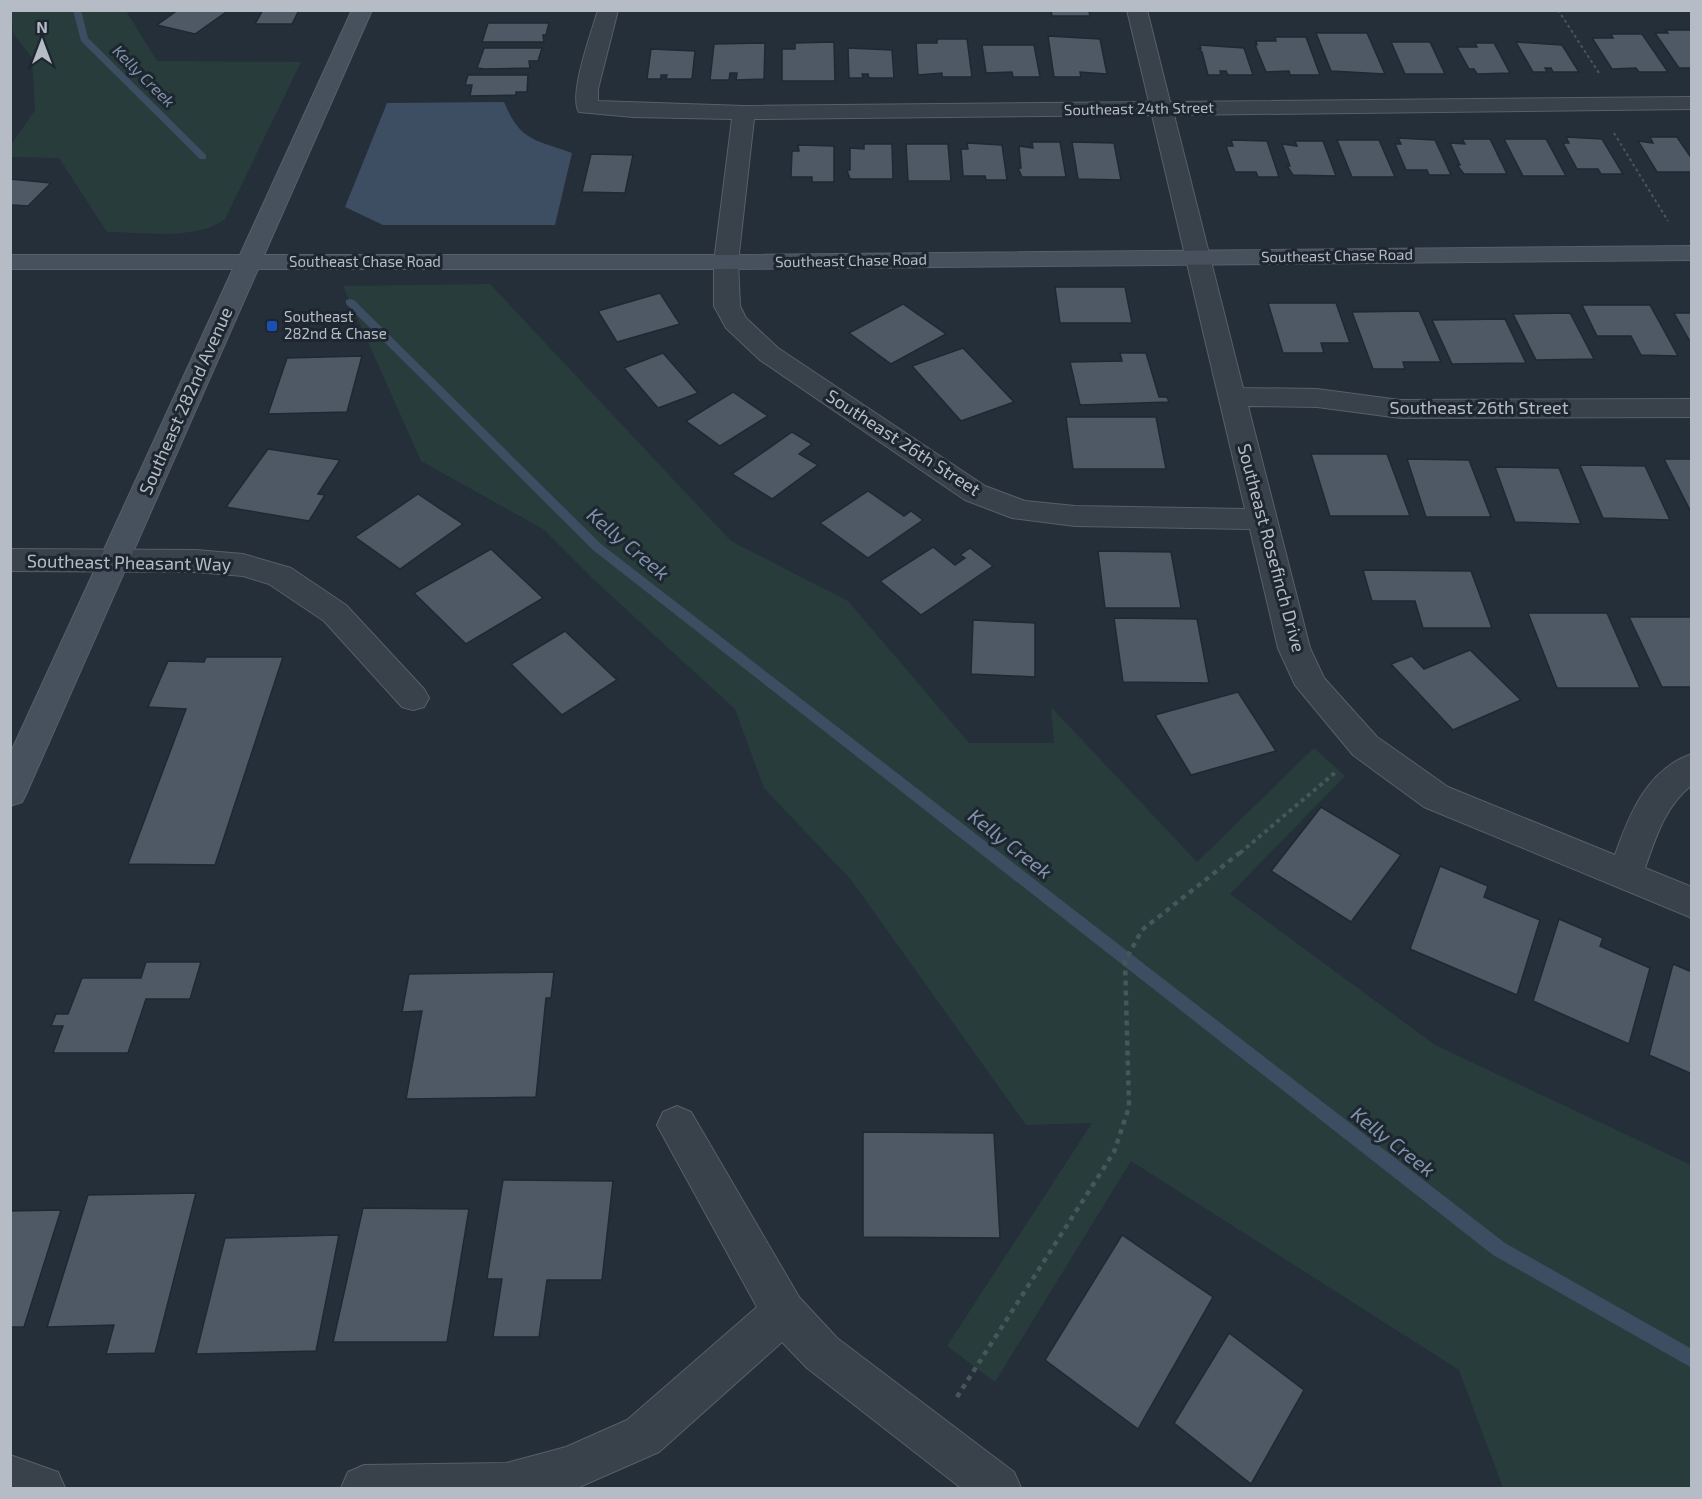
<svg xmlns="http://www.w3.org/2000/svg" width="1702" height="1499" font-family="'Exo 2',sans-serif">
  <rect width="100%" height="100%" fill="#252f3a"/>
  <!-- green -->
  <g fill="#283c3c">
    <path d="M11 10 126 11 157 61 301 62 225 219C197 241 141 232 107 232L59 158 11 157V145L35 110 32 58 13 33Z"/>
    <polygon points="490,284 731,541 848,601 969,743 1054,743 1051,707 1197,862 1314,748 1345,776 1230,894 1435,1045 1691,1165 1691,1488 1503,1488 1459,1370 1131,1161 995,1382 947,1346 1092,1123 1026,1125 852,881 764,788 735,709 593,579 543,529 421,461 343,286"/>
  </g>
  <!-- water -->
  <path fill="#3d4d62" d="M504 102C521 142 534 139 572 153L555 225H383L345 207 387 103Z"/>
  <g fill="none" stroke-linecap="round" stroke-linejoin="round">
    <!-- stream -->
    <g fill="#3d4d62" fill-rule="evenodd">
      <polygon points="73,10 81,10 88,38 206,155 206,159 200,159 81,41"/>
      <polygon points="350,299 354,300 601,544 1505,1243 1692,1349 1692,1368 1493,1255 593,550 346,304 346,300"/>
    </g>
  </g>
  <!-- building -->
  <g fill="#4e5965" stroke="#202832" stroke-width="1.5">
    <polygon points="178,10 229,10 195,34 157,25"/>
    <polygon points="263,10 299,10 292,24 255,24"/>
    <polygon points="1051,10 1101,10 1101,11 1089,11 1090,16 1052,16"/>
    <polygon points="488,23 549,23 546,35 543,35 544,42 482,42"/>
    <polygon points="1666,30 1692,30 1692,68 1679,68 1655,33 1668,33"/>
    <polygon points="1316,33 1367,33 1385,74 1331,71"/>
    <polygon points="1611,34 1642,34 1668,72 1639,72 1636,68 1612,69 1592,38 1613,38"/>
    <polygon points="1048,36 1100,39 1107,74 1080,72 1081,77 1054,77"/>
    <polygon points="1275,37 1306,37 1320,75 1290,75 1289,71 1266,72 1255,45 1257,45 1256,41 1276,41"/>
    <polygon points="937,39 967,39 972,77 942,77 942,73 918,75 916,43 937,43"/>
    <polygon points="834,42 835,81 782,81 782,49 795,49 795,43"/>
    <polygon points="1391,42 1430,42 1445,74 1405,74"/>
    <polygon points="1516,42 1562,45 1579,72 1553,72 1551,68 1545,68 1547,72 1533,72"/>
    <polygon points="765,43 764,79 736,80 737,73 730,73 729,80 710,80 714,44"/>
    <polygon points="1475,43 1494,43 1510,73 1477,74 1474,69 1469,69 1457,47 1477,47"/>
    <polygon points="982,45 1034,45 1040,77 1013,77 1012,72 986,73"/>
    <polygon points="1200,45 1244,48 1253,75 1228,75 1226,71 1220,71 1221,75 1208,75 1202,52 1198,49 1201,49"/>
    <polygon points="484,48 542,48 538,61 529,61 530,68 485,69 477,68"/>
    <polygon points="848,48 892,50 894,78 869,78 868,74 862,74 863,78 849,78"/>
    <polygon points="651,49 695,51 692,79 666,79 667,75 661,75 661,79 647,79"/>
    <polygon points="468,75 528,75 527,92 516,92 516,95 470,96 472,85 465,85"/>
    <polygon points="1566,137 1602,139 1623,174 1601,174 1598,169 1577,169 1563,143 1569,143"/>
    <polygon points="1650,137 1677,137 1692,159 1692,172 1657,172 1638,141 1653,143"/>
    <polygon points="1398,138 1435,140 1451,175 1429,175 1427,170 1406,170 1395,144 1401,144"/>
    <polygon points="1462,139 1490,139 1507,174 1464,174 1457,165 1460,165 1450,143 1465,144"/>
    <polygon points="1504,139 1546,139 1566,176 1523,176"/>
    <polygon points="1231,140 1267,141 1279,177 1258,177 1256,172 1235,172 1226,146 1233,146"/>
    <polygon points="1337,140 1379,140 1395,177 1352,177"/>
    <polygon points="1295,141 1323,141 1336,176 1293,175 1287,166 1290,166 1282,144 1297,146"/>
    <polygon points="1032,142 1060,142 1066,177 1022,177 1018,168 1021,168 1019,146 1033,148"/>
    <polygon points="1072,142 1114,143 1121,180 1078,179"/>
    <polygon points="967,143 1002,145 1007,180 986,180 985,176 963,176 961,149 968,149"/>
    <polygon points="864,144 892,144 893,179 850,179 847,170 850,170 850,148 864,149"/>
    <polygon points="906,144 948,144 951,181 908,181"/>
    <polygon points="798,145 834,146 834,182 812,182 812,177 791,177 792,151 799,151"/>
    <polygon points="591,154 633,155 625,193 582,192"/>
    <polygon points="10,179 51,183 28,206 13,205 10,207"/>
    <polygon points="1055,287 1125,287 1132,323 1060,323"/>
    <polygon points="660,293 680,324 617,342 598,311"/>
    <polygon points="1268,303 1336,303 1350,343 1321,343 1324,353 1283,353"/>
    <polygon points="903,304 946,334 891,364 849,333"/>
    <polygon points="1582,305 1650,305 1678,356 1641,355 1631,336 1597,336"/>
    <polygon points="1419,311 1441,362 1403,362 1405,369 1373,369 1352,312"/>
    <polygon points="1570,313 1594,359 1536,360 1513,314"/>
    <polygon points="1674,313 1692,313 1692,345"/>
    <polygon points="1505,319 1526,363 1452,364 1432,320"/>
    <polygon points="963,348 1014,402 961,421 912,366"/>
    <polygon points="663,353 698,393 658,408 624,368"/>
    <polygon points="1120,353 1146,353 1159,397 1167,397 1169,402 1080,405 1070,362 1122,361"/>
    <polygon points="362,356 347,412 268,414 287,358"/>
    <polygon points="733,392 768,416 720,446 686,421"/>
    <polygon points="1066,417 1156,417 1166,469 1073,469"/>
    <polygon points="792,432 812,444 799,454 818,465 772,499 732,474"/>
    <polygon points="268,449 340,460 318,494 325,495 309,521 226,507"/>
    <polygon points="1311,454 1387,454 1410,516 1330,516"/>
    <polygon points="1407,459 1469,460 1491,517 1426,517"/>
    <polygon points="1664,459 1692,459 1692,512 1691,512"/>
    <polygon points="1580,465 1645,466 1670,520 1603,518"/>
    <polygon points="1495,467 1559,468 1581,524 1515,522"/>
    <polygon points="868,491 904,516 911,511 923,520 868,558 820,523"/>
    <polygon points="418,494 463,524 400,569 355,537"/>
    <polygon points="933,547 955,565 965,558 960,555 970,548 993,566 921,615 880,581"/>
    <polygon points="491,549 543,598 466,644 414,593"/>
    <polygon points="1098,551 1171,552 1181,608 1105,608"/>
    <polygon points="1363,570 1471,571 1492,628 1423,628 1415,601 1372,601"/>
    <polygon points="1528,613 1607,613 1640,688 1557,688"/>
    <polygon points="1629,617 1692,617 1692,687 1662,687"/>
    <polygon points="1114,618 1197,619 1209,683 1123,682"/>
    <polygon points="973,620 1035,623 1035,677 971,674"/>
    <polygon points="565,631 617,680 562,715 511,664"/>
    <polygon points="1470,650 1521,700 1453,730 1391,664 1412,656 1424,669"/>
    <polygon points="206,657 283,657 215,865 128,864 186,709 148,707 168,661 204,662"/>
    <polygon points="1238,692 1276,751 1191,775 1155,715"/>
    <polygon points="1321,807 1401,855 1351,922 1271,871"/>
    <polygon points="1440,866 1488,886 1484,897 1540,920 1517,995 1410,949"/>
    <polygon points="1559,919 1603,938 1600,946 1650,968 1629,1044 1533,1001"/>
    <polygon points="146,962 201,962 190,999 146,999 128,1053 53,1053 63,1026 51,1026 56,1014 68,1014 82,978 141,978"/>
    <polygon points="1673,964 1692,972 1692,1074 1649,1055"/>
    <polygon points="554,972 551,998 546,998 536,1097 406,1099 422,1011 402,1012 409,974"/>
    <polygon points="863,1132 994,1133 1000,1238 863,1237"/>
    <polygon points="503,1180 613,1181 602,1280 547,1280 539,1337 493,1337 502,1279 487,1279"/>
    <polygon points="196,1193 155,1353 106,1354 114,1325 47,1327 88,1195"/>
    <polygon points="363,1208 469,1209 447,1342 333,1342"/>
    <polygon points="61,1210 24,1327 10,1327 10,1211"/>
    <polygon points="339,1235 316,1351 196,1354 225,1238"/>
    <polygon points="1122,1235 1213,1297 1138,1429 1045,1360"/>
    <polygon points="1229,1333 1304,1390 1251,1484 1174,1423"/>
  </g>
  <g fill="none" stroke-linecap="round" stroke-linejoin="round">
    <!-- street casing -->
    <g stroke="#575f69" stroke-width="2">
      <g id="street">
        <path d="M598 10H618L598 89V101L744 106 1149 102 1127 10H1147L1170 102 1692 97V109L1174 115 1243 388 1317 389 1400 400 1692 399V417L1400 418 1317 407 1248 406 1310 648 1324 678 1377 737 1448 787 1615 855C1629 815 1647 769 1692 754V785C1665 806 1656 837 1645 868L1692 887V918L1424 807 1353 755 1295 685 1278 648 1250 529 1075 526 1012 518 965 500 760 360 726 328 714 306V262L732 119 633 117 579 112C568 95 592 31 598 10ZM1152 115 1245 509 1075 506 1025 501 985 486 778 348 746 318 740 306 738 262 754 119Z"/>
        <polygon points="10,549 196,550 243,554 291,568 346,605 424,689 429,698 424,707 413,710 402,707 324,621 269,584 243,576 196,572 10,571"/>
        <polygon points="677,1106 691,1112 799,1297 837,1338 1014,1472 1021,1488 961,1488 807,1368 782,1342 659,1452 577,1488 341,1488 348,1472 364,1465 506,1463 566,1447 627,1420 757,1307 657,1125 663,1112"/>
        <polygon points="10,1455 58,1472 65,1488 10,1488"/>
      </g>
    </g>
    <!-- secondary casing -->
    <g stroke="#575f69" stroke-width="2">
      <polygon id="secondary" points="352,10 372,10 264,255 726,255 1692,246 1692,260 726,269 258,269 27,792 22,802 10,806 10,754 233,269 10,269 10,255 240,255"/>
    </g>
    <!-- path-far2 -->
    <g stroke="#455759" stroke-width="2" stroke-dasharray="3 3" stroke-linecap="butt">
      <polyline points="1558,10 1599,73"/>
      <polyline points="1614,133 1668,221"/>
    </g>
    <!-- path-far1 -->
    <polyline stroke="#455759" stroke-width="4" stroke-dasharray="4 4" stroke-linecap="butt" points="1240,853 1337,771"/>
    <!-- path -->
    <polyline stroke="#455759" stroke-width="4.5" stroke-dasharray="5 5" stroke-linecap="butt" points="957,1397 1114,1152 1129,1107 1125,961 1142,930 1242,851"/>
    <!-- street -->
    <use href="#street" fill="#39414b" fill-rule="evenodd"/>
    <!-- secondary -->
    <use href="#secondary" fill="#47505d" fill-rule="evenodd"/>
  </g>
  <!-- markers -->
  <rect fill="#1a4fb4" stroke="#1e2630" stroke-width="2" x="266" y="320" width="12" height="12" rx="3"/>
  <g text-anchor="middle" stroke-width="6" stroke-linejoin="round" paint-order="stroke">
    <!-- far-street labels -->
    <g font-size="15" fill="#b5bcc6" stroke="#1e2630">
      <text transform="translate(1139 109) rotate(-1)" y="5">Southeast 24th Street</text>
      <text transform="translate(1337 256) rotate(-1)" y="5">Southeast Chase Road</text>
      <text transform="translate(851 261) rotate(-1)" y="5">Southeast Chase Road</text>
      <text x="365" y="267">Southeast Chase Road</text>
    </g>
    <!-- far-poi labels -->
    <g font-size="15" fill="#b5bcc6" stroke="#1e2630" text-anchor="start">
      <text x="284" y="322">Southeast<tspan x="284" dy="17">282nd &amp; Chase</tspan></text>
    </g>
    <!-- far-water labels -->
    <g font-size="16" font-style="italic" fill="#7f93ab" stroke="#1e2630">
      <text transform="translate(144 76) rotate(45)" y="6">Kelly Creek</text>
    </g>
    <!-- street labels -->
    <g font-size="18" fill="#b5bcc6" stroke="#1e2630">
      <text transform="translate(186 401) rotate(-66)" y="6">Southeast 282nd Avenue</text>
      <text x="1479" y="414">Southeast 26th Street</text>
      <text transform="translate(903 443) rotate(33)" y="6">Southeast 26th Street</text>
      <text transform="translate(1271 548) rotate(75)" y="6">Southeast Rosefinch Drive</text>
      <text transform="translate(129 563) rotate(1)" y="6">Southeast Pheasant Way</text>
    </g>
    <!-- water labels -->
    <g font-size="20" font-style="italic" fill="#7f93ab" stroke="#1e2630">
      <text transform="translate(628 544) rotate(40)" y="7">Kelly Creek</text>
      <text transform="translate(1010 844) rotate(38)" y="7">Kelly Creek</text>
      <text transform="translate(1393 1142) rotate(38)" y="7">Kelly Creek</text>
    </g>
  </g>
  <!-- border -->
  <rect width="1702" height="1499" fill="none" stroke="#b5bcc6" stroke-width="24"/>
  <!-- north arrow -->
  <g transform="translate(42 42)" stroke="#1e2630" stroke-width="4.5" paint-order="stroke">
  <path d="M0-4.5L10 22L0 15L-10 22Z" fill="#b5bcc6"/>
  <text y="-9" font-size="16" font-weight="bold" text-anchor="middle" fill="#b5bcc6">N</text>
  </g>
</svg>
